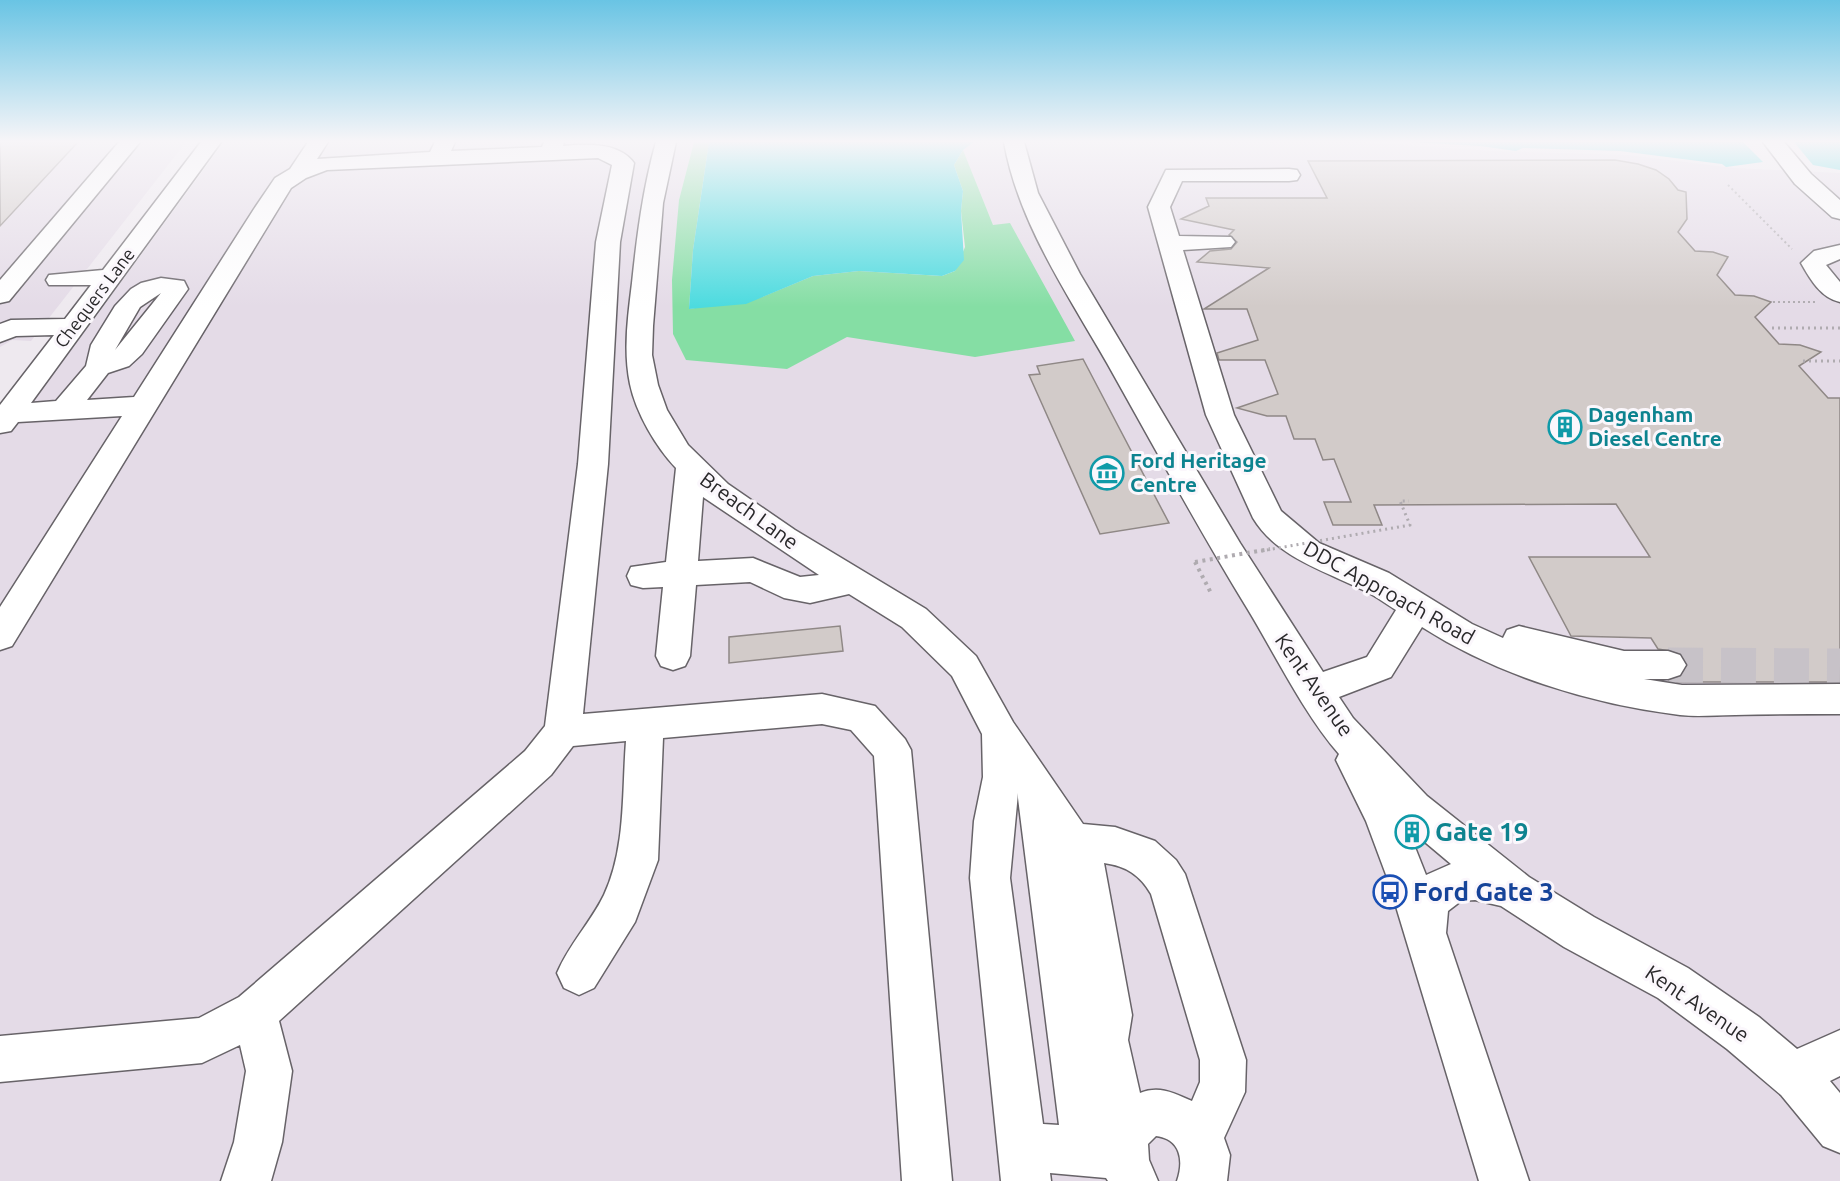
<svg xmlns="http://www.w3.org/2000/svg" width="1840" height="1181" font-family="Ubuntu,sans-serif">
  <rect width="100%" height="100%" fill="#eee9ef"/>
  <!-- built -->
  <g fill="#e4dbe7">
    <polygon points="0,142 186,142 31,341 12,340 0,347"/>
    <polygon points="224,142 694,142 679,200 1001,306 993,225 963,150 974,142 1358,142 1492,151 1628,155 1734,168 1840,173 1840,1181 0,1181 0,418 22,417"/>
  </g>
  <!-- green -->
  <polygon fill="#85dea4" points="694,142 709,142 693,250 689,309 762,297 813,276 859,271 942,276 955,271 965,247 961,211 963,191 954,165 963,150 993,225 1010,223 1075,341 975,357 847,337 787,369 686,360 673,334 672,280 679,200"/>
  <!-- water -->
  <g fill="#4cdbdf">
    <polygon points="709,142 974,142 963,150 954,165 963,191 961,211 964,260 955,271 942,276 859,271 813,276 746,304 689,309 693,250"/>
    <polygon points="1410,142 1743,142 1763,162 1726,167 1722,164 1620,151 1523,148 1516,151 1480,146"/>
    <polygon points="1794,142 1840,142 1840,170 1813,165"/>
  </g>
  <!-- building -->
  <g fill="#d2cbc9" stroke="#8f8886" stroke-width="1.5">
    <polygon points="0,142 78,142 0,226"/>
    <polygon points="1615,160 1638,164 1656,170 1669,179 1678,190 1686,192 1687,219 1678,232 1695,251 1713,252 1728,257 1717,275 1735,295 1754,296 1771,302 1755,317 1779,344 1800,345 1821,352 1799,366 1828,398 1840,398 1840,682 1677,682 1676,679 1682,676 1688,664 1681,653 1658,649 1651,638 1571,636 1529,557 1650,557 1616,504 1374,505 1382,525 1333,525 1324,502 1351,502 1334,459 1323,460 1315,439 1294,439 1286,416 1267,416 1237,408 1278,394 1265,360 1219,360 1217,353 1258,340 1247,309 1204,309 1269,268 1197,262 1210,251 1231,249 1237,242 1229,235 1234,230 1181,219 1209,206 1206,198 1327,198 1308,161"/>
    <polygon points="1083,359 1169,523 1100,534 1029,375 1040,374 1037,366"/>
    <polygon points="840,626 843,651 729,663 729,637"/>
  </g>
  <g fill="none" stroke-linecap="round" stroke-linejoin="round">
    <!-- minor-tunnel -->
    <polyline stroke="#c7c2c8" stroke-width="35" stroke-dasharray="35 18" stroke-linecap="butt" points="1668,665 1840,666"/>
    <!-- minor casing -->
    <g stroke="#676368" stroke-width="3">
      <g id="minor">
        <polygon points="119,142 140,142 9,301 0,303 0,280"/>
        <path d="M201 142H221L31 403 56 401 86 366 91 345 115 306 131 289 141 283 161 278 184 281 188 289 142 354 129 366 108 373 87 400 134 397 254 209 275 178 290 169 308 142H328L317 159 430 152 435 142H455L451 151 542 147 544 142H564L563 146C586 144 619 142 634 163L620 242 608 464 583 714 822 694 875 706 905 739 911 750 952 1181H902L874 756 851 730 822 724 663 738 658 860 635 922 594 988 579 995 564 988 557 973C569 944 591 922 604 895 626 848 622 792 626 741L573 746 551 775 279 1021 292 1071 282 1142 271 1181H221L234 1142 246 1071 240 1045 202 1063 0 1082V1036L199 1018 239 997 525 751 545 726 578 464 596 242 612 165 598 158 327 170 306 178 291 188 12 646 0 650V607L122 416 18 422 11 431 0 433V405L54 335 16 336 0 342V324L11 320 65 319 91 285H49L46 280 49 275 103 270ZM161 293 115 350 140 307Z"/>
        <path d="M656 142H676L663 203 653 326 652 355 658 385 667 410 688 445 728 484 795 530 926 609 976 656 1013 722 1083 824 1115 827 1155 841 1176 860 1185 874 1246 1060 1245 1092 1224 1138 1230 1155 1227 1181H1177C1184 1161 1181 1139 1156 1136L1148 1144 1149 1160 1158 1181H1108L1106 1178 1050 1173 1051 1181H1001L970 878 974 821 983 777 982 734 952 676 902 627 849 594 810 603 784 598 750 582 696 585 690 656 685 666 673 670 661 666 656 656 663 587 643 588 631 585 627 576 631 567 666 562 676 468C656 447 636 413 630 384 623 350 628 316 632 283 637 235 643 188 656 142ZM703 497 819 575 800 577 753 558 698 561ZM1018 793V798L1059 1125 1043 1124 1010 878ZM1104 863C1126 866 1140 875 1151 894L1200 1060V1082L1192 1101C1174 1093 1159 1085 1140 1093L1128 1040 1132 1015Z"/>
        <path d="M1004 142H1024L1038 193 1080 274 1240 543 1323 672 1367 657 1396 610C1386 604 1376 596 1365 591 1326 571 1277 558 1253 518L1206 415 1148 207 1166 170 1289 169 1297 170 1300 175 1297 180 1289 181H1182L1170 207 1179 236 1231 237 1235 242 1231 247 1183 250 1234 415 1281 511 1319 543 1389 573 1472 624 1503 638 1507 630 1519 626 1624 651H1668L1680 655 1686 665 1680 675 1668 679H1644L1682 685 1840 684V714C1805 714 1770 714 1735 715 1717 715 1698 717 1680 715 1590 704 1497 675 1422 627L1391 677 1339 697 1353 718 1427 796 1529 877 1594 917 1688 968 1759 1017 1797 1049 1840 1030V1076L1830 1081 1840 1093V1153L1823 1146 1781 1095 1727 1049 1658 998 1564 947 1501 906 1475 900 1461 901 1448 911 1446 933 1529 1181H1479L1388 880 1366 821 1336 760 1339 754C1304 714 1275 654 1247 608 1198 528 1153 445 1107 363 1067 293 1018 222 1004 142ZM1407 827 1451 864 1426 875Z"/>
        <polygon points="1763,142 1784,142 1811,174 1840,200 1840,219 1832,217 1795,184"/>
        <path d="M1840 245V259L1826 265 1840 282V302C1821 298 1810 279 1801 263L1814 251Z"/>
      </g>
    </g>
    <!-- path-far2 -->
    <g stroke="#afabb0" stroke-width="2" stroke-dasharray="2 3" stroke-linecap="butt">
      <polyline points="1728,185 1792,249"/>
      <polyline points="1773,302 1816,302"/>
    </g>
    <!-- path-far1 -->
    <g stroke="#afabb0" stroke-width="3" stroke-dasharray="2 4" stroke-linecap="butt">
      <polyline points="1772,328 1840,328"/>
      <polyline points="1803,361 1840,361"/>
    </g>
    <!-- path -->
    <polyline stroke="#afabb0" stroke-width="4" stroke-dasharray="3 4.5" stroke-linecap="butt" points="1195,562 1212,595"/>
    <!-- minor -->
    <use href="#minor" fill="#fff" fill-rule="evenodd"/>
    <!-- path-bridge-far1 -->
    <polyline stroke="#afabb0" stroke-width="3" stroke-dasharray="2 4" stroke-linecap="butt" points="1261,551 1410,525 1400,501 1409,501"/>
    <!-- path-bridge -->
    <polyline stroke="#afabb0" stroke-width="4" stroke-dasharray="3 4.5" stroke-linecap="butt" points="1195,562 1270,549"/>
  </g>
  <!-- sky -->
  <linearGradient id="sky" x2="0" y2="1"><stop stop-color="#69c4e4"/><stop offset="0.46" stop-color="#f7f5f8"/><stop offset="1" stop-color="#f7f5f8" stop-opacity="0"/></linearGradient>
  <rect width="1840" height="307" fill="url(#sky)"/>
  <!-- icons -->
  <defs>
    <g id="building-ring" transform="scale(1.725)"><circle r="9.5" fill="#fbf7fc" stroke="#0f9aa8" stroke-width="1.5"/><path d="M-4-6H4V6H1V3H-1V6H-4ZM-2.5-4.3h1.7v1.8h-1.7ZM.8-4.3h1.7v1.8H.8ZM-2.5-1h1.7V.8h-1.7ZM.8-1h1.7V.8H.8Z" fill="#0f9aa8"/></g>
    <g id="museum-ring" transform="scale(1.725)"><circle r="9.5" fill="#fbf7fc" stroke="#0f9aa8" stroke-width="1.5"/><path d="M0-6L6-3V-2H-6V-3ZM-5-1h2V3h-2ZM-1-1h2V3h-2ZM3-1h2V3H3ZM-6 4H6V6H-6Z" fill="#0f9aa8"/></g>
    <g id="bus-ring" transform="scale(1.725)"><circle r="9.5" fill="#fbf7fc" stroke="#1a4fb4" stroke-width="1.5"/><path d="M-5-6H5V4H4V6H2V4H-2V6H-4V4H-5ZM-3.5-4V0h7V-4ZM-3.5 1.2v1.5H-2V1.2ZM2 1.2v1.5H3.5V1.2Z" fill="#1a4fb4"/></g>
  </defs>
  <g fill-rule="evenodd">
    <use href="#building-ring" x="1565" y="427"/>
    <use href="#museum-ring" x="1107" y="473"/>
    <use href="#building-ring" x="1412" y="832"/>
    <use href="#bus-ring" x="1390" y="892"/>
  </g>
  <g text-anchor="middle" stroke-width="6" stroke-linejoin="round" paint-order="stroke">
    <!-- far-street labels -->
    <g font-size="18" fill="#29282a" stroke="#fbf7fc">
      <text transform="translate(95 298) rotate(-53)" y="6">Chequers Lane</text>
    </g>
    <!-- culture labels -->
    <g font-size="21" font-weight="bold" fill="#0d838f" stroke="#fbf7fc" text-anchor="start">
      <text x="1588" y="422">Dagenham<tspan x="1588" dy="24">Diesel Centre</tspan></text>
      <text x="1130" y="468">Ford Heritage<tspan x="1130" dy="24">Centre</tspan></text>
    </g>
    <!-- street labels -->
    <g font-size="21" fill="#29282a" stroke="#fbf7fc">
      <text transform="translate(749 511) rotate(36)" y="7">Breach Lane</text>
      <text transform="translate(1389 593) rotate(29)" y="7">DDC Approach Road</text>
      <text transform="translate(1314 685) rotate(55)" y="7">Kent Avenue</text>
      <text transform="translate(1697 1004) rotate(34)" y="7">Kent Avenue</text>
    </g>
    <!-- near-culture labels -->
    <g font-size="26" font-weight="bold" fill="#0d838f" stroke="#fbf7fc" text-anchor="start">
      <text x="1435" y="841">Gate 19</text>
    </g>
    <!-- near-transit labels -->
    <g font-size="26" font-weight="bold" fill="#164399" stroke="#fbf7fc" text-anchor="start">
      <text x="1413" y="901">Ford Gate 3</text>
    </g>
  </g>
</svg>
